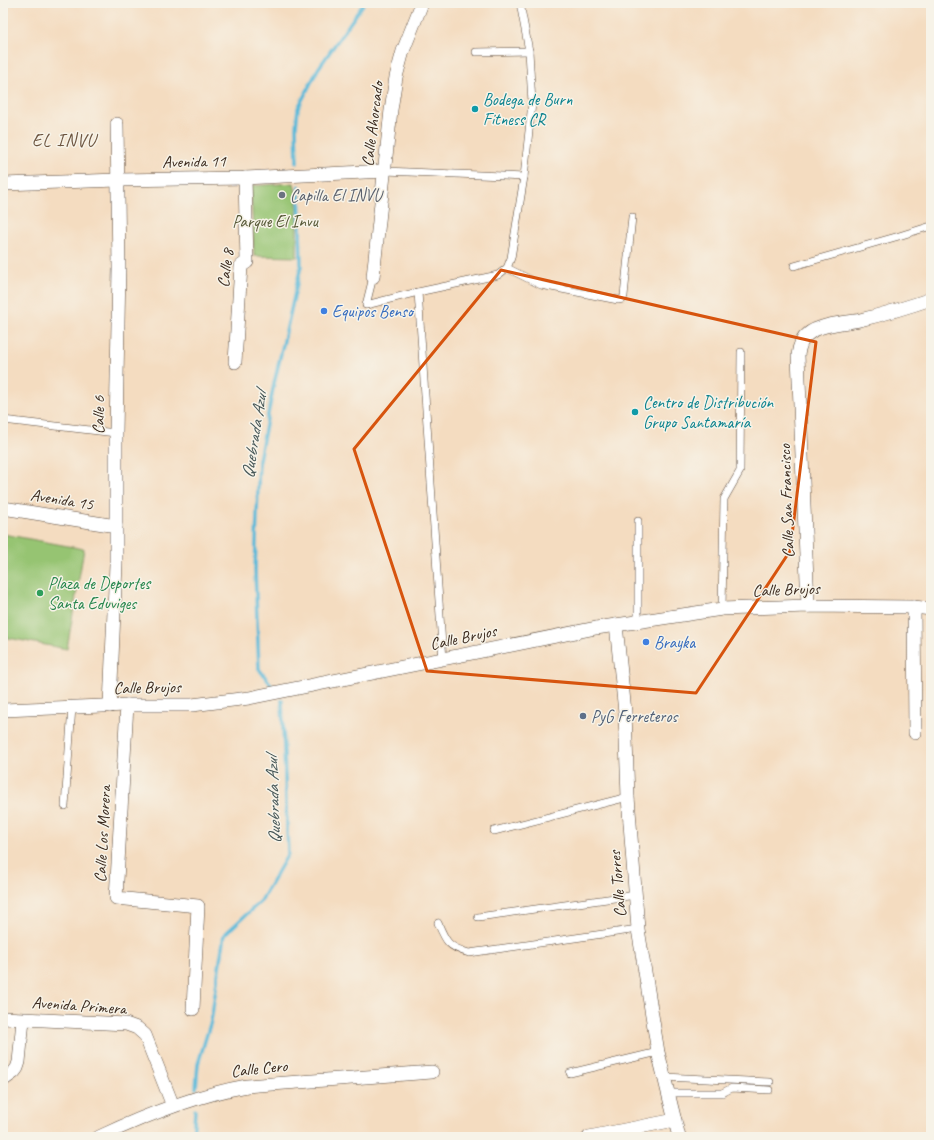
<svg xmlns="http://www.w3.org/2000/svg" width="934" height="1140" font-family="Caveat,sans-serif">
  <rect width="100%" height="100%" fill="#f7f3e8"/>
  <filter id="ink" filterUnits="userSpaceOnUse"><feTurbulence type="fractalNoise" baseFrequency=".025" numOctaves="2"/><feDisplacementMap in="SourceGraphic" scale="8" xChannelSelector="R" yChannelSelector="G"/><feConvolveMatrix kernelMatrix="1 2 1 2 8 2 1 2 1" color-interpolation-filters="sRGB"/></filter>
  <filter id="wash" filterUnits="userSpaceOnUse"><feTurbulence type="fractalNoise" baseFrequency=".012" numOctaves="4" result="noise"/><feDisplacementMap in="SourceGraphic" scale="16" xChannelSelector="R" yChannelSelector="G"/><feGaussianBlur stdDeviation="0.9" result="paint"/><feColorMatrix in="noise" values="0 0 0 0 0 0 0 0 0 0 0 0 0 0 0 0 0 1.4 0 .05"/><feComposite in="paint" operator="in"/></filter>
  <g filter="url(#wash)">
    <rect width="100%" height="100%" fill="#f4dcc0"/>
    <!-- green -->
    <g fill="#96c472" stroke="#687748">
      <polygon points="294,183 297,197 297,257 254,256 251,186"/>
      <polygon points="3,534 84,549 67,649 3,637"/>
    </g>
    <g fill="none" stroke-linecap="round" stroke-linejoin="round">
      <!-- stream -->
      <g stroke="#5ab9d9" stroke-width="3.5">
        <polyline points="297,163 296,127 298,108 318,69 364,3"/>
        <polyline points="273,687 259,669 255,570 259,460 274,384 301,266 299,186"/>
        <polyline points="196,1088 198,1064 211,1021 224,935 261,901 288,854 282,700"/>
        <polyline points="193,1137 195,1110"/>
      </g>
    </g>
  </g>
  <g filter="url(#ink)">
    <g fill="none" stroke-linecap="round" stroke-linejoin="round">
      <!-- service casing -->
      <g stroke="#574536" stroke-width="8">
        <g id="service">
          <polyline points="476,52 529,51"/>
          <polyline points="385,171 524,177"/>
          <polyline points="794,266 899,236 931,226"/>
          <polyline points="507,268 541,285 618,300 623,299 624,296 632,217"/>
          <polyline points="373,277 366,305 418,292 498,275 507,268 511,258 524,177 532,103 529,51 520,3"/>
          <polyline points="418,292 443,660"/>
          <polyline points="3,420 116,433"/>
          <polyline points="638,521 638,622"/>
          <polyline points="722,609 724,499 740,471 741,352"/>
          <polyline points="65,806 72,707"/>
          <polyline points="494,831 628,797"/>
          <polyline points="478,917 636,895"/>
          <path d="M438 923C446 942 448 947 469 953L638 929"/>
          <polyline points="570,1073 658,1052"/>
          <polyline points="664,1077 770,1082"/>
          <polyline points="668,1093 722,1093 732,1088 769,1090"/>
        </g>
      </g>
      <!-- minor casing -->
      <g stroke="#574536" stroke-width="14">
        <g id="minor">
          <polyline points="3,184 118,180 245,178 385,171"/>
          <polyline points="373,277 391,110 396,77 403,51 422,3"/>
          <polyline points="235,362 241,266 247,262 245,178"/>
          <polyline points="3,508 116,526"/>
          <path d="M808 606 798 355C799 347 801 339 808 334 820 324 845 323 860 320 884 314 908 307 931 299"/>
          <polyline points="914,607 915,733"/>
          <polyline points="616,625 625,712 628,797 638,929 658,1052 679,1137"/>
          <polyline points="127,705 116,898 198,906 193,1009"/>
          <polyline points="110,706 116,564 116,433 119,267 117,124"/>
          <polyline points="3,710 127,705 192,705 249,698 596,628 722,609 808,606 914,607 931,609"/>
          <polyline points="3,1018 126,1024 137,1028 145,1035 173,1106"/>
          <polyline points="3,1080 14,1072 17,1068 19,1062 23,1020"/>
          <path d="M99 1137C146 1115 196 1095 247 1086L432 1072"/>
          <polyline points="589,1137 675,1120"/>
        </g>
      </g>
      <!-- service -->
      <use href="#service" stroke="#fff" stroke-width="7"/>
      <!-- minor -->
      <use href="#minor" stroke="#fff" stroke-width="13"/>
    </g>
  </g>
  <!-- marked area -->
  <path fill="none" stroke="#d7540e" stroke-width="3" stroke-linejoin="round" d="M501 270 816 342 790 551 696 693 427 671 354 449Z"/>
  <!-- markers -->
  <g fill="#0f9aa8" stroke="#f7f3e8" stroke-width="1.5">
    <circle cx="475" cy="109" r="4"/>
    <circle cx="635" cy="412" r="4"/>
  </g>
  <circle fill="#6b7280" stroke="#f7f3e8" stroke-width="1.5" cx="282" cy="195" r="4"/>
  <g fill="#3f7fe0" stroke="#f7f3e8" stroke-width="1.5">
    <circle cx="324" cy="311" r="4"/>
    <circle cx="646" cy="642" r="4"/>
  </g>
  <circle fill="#2e9e5b" stroke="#f7f3e8" stroke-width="1.5" cx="40" cy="593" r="4"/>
  <circle fill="#5c6f8a" stroke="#f7f3e8" stroke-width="1.5" cx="583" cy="716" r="4"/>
  <g text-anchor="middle" stroke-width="3" stroke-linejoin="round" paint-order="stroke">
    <!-- culture labels -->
    <g font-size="17" fill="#0d838f" stroke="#f7f3e8" text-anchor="start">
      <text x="483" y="105">Bodega de Burn<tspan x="483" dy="20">Fitness CR</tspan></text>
      <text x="643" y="408">Centro de Distribución<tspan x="643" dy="20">Grupo Santamaría</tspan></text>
    </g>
    <!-- street labels -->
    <g font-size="17" fill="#3b2a1e" stroke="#f7f3e8">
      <text transform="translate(372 124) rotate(-83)" y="6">Calle Ahorcado</text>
      <text transform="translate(194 161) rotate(-1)" y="6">Avenida 11</text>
      <text transform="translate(225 268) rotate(-82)" y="6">Calle 8</text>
      <text transform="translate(98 415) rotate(-89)" y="6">Calle 6</text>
      <text transform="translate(62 499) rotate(9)" y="6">Avenida 15</text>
      <text transform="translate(786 501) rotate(-92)" y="6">Calle San Francisco</text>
      <text transform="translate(786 589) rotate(-2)" y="6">Calle Brujos</text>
      <text transform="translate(463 637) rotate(-12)" y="6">Calle Brujos</text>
      <text transform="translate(147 687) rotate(-1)" y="6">Calle Brujos</text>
      <text transform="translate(102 834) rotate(-87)" y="6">Calle Los Morera</text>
      <text transform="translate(617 884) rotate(-95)" y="6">Calle Torres</text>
      <text transform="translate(79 1005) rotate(4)" y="6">Avenida Primera</text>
      <text transform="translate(259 1068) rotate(-6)" y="6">Calle Cero</text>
    </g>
    <!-- worship labels -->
    <g font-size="17" fill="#5b616d" stroke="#f7f3e8" text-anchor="start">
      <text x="290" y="201">Capilla El INVU</text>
    </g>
    <!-- park labels -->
    <g font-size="17" fill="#565837" stroke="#f7f3e8">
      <text x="275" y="227">Parque El Invu</text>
    </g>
    <!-- shop labels -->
    <g font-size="17" fill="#366cbe" stroke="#f7f3e8" text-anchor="start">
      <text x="332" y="317">Equipos Benso</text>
      <text x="654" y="648">Brayka</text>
    </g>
    <!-- leisure labels -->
    <g font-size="17" fill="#27864d" stroke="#f7f3e8" text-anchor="start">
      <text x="48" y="589">Plaza de Deportes<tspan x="48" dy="20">Santa Eduviges</tspan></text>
    </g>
    <!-- service labels -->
    <g font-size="17" fill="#4e5e75" stroke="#f7f3e8" text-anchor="start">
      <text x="591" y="722">PyG Ferreteros</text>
    </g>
    <!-- neighbourhood labels -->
    <g font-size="18" letter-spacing="1" fill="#6c543f" stroke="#f7f3e8">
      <text x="64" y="146">EL INVU</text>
    </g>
    <!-- water labels -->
    <g font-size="18" font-style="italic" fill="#445556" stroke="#f7f3e8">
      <text transform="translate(254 435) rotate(-81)" y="6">Quebrada Azul</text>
      <text transform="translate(273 800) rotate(-92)" y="6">Quebrada Azul</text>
    </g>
  </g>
  <!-- margin -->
  <rect width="934" height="1140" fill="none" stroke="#f7f3e8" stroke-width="16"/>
</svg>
